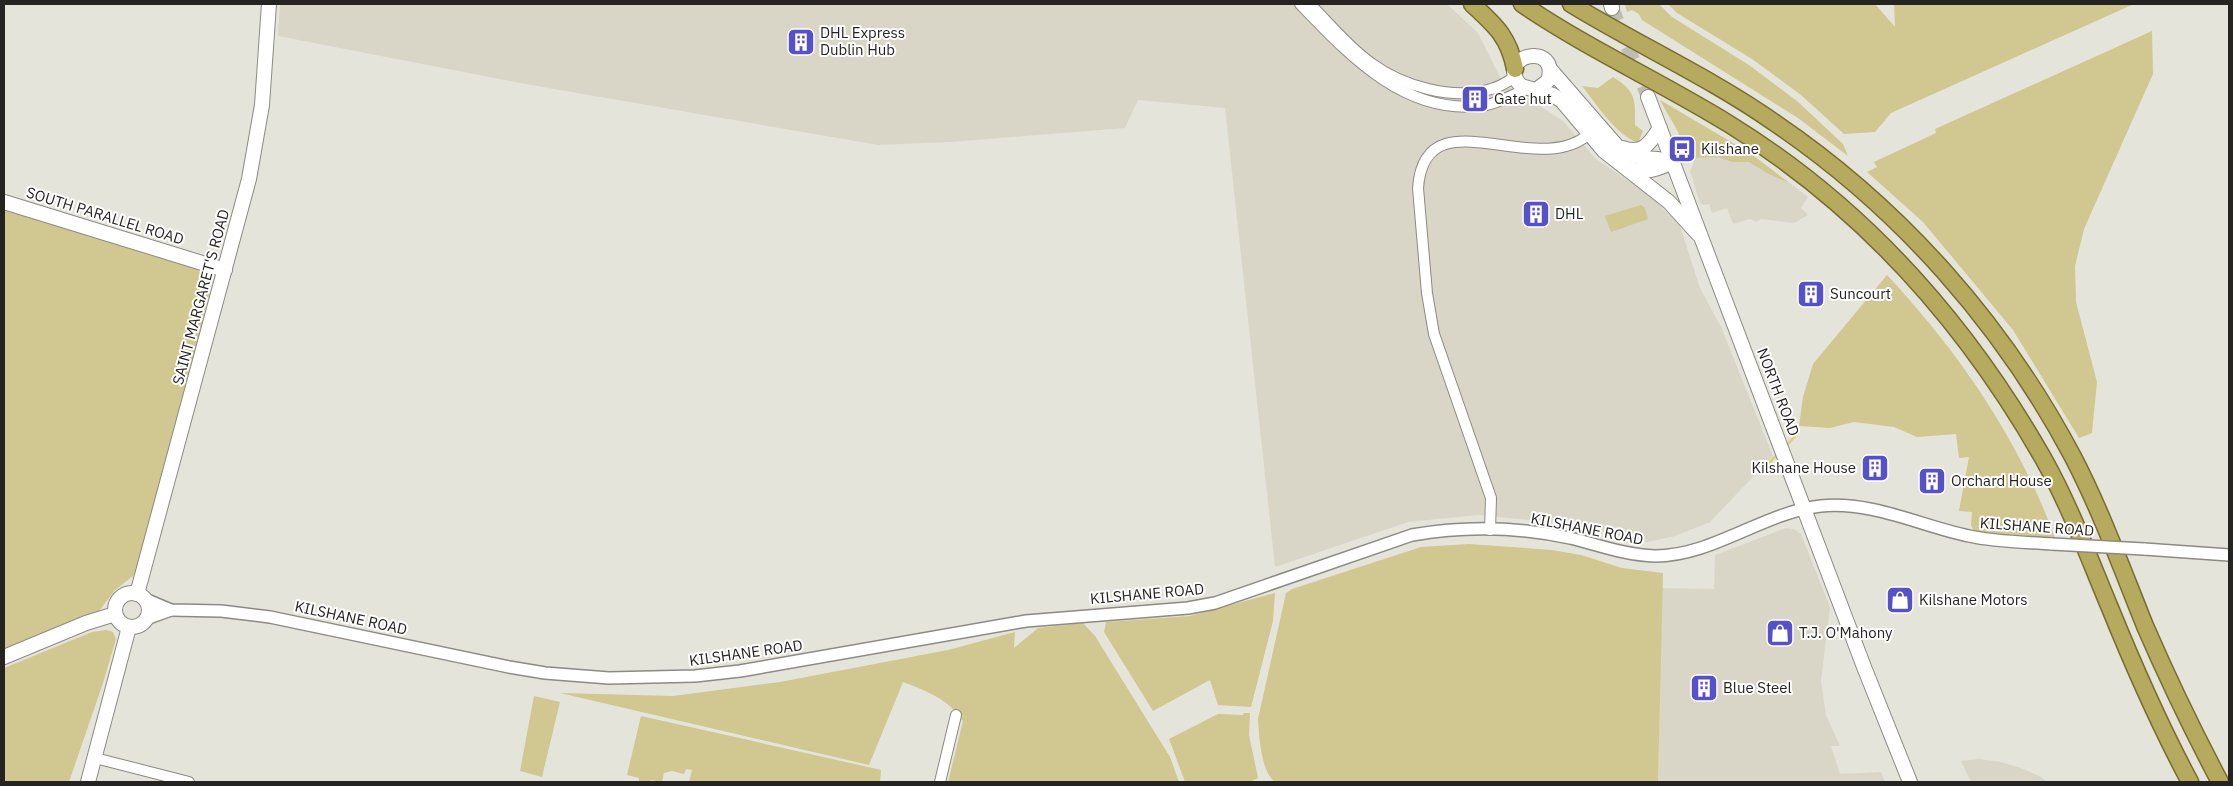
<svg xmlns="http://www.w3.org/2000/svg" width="2233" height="786" font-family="'IBM Plex Sans',sans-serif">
  <rect width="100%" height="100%" fill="#e5e4da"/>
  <!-- built -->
  <g fill="#d9d6c7">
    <polygon points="280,4 1447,4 1478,33 1503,83 1562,120 1596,159 1651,196 1680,226 1700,288 1721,327 1773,456 1710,522 1675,536 1648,542 1570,524 1478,515 1408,522 1275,567 1225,108 1138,100 1125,128 951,142 878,145 531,85 278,36"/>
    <polygon points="1750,153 1808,197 1801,208 1808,215 1794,223 1761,219 1756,222 1750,219 1733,224 1727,208 1712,213 1709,204 1703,205 1700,203 1690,171 1693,165 1693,155"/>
    <polygon points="1786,528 1794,529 1801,534 1830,607 1821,681 1826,715 1840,746 1831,746 1840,774 1881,772 1885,782 1658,782 1662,588 1714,589 1715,555"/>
    <polygon points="1979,759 2001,762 2021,768 2041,777 2047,782 1971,782 1961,761"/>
  </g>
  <!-- green -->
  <g fill="#d0c791">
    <polygon points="1625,4 1659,4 1672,17 1749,65 1797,101 1843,144 1848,156 1798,118 1642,20 1639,14 1632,10 1627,12"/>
    <polygon points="1668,4 1875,4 1895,27 1894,4 2134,4 1891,113 1875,132 1844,134 1801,95 1752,59 1677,13"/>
    <polygon points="2152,31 2153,74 2084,229 2075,266 2076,302 2097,382 2092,433 2079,438 2013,330 1923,222 1867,172 1877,167 1874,162 1936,133 1935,129"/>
    <path d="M1613 77C1637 92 1635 100 1635 125L1643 131 1638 143C1614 133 1598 106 1582 86L1598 88Z"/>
    <path d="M1660 100 1750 153 1789 183 1767 173 1749 162H1732L1718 157 1690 158C1682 149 1682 138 1676 128 1671 119 1665 110 1660 100Z"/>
    <polygon points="1641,205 1645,208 1648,219 1611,232 1605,216"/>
    <polygon points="4,207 154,252 197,269 206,279 210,292 141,562 133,576 115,590 96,615 4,652"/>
    <path d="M1887 275C1958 351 2019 439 2055 538L1974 531 1971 525 1972 512 1959 511 1969 457 1959 458 1956 434 1917 437 1894 427 1854 422 1830 428 1799 426 1803 397 1813 364Z"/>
    <path d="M1469 544 1552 550 1581 555 1622 568 1663 573 1658 782H1275C1261 772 1259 736 1258 719L1286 593 1292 589 1421 547Z"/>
    <polygon points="1275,593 1273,621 1251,707 1218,705 1210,680 1153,711 1104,632 1106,622 1190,616"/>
    <path d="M1083 623 1095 636 1170 757 1179 782H948L963 721C947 698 928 692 903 682L869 765 560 693 673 696 780 682 948 650 1015 632 1014 648 1038 628Z"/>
    <polygon points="106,630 113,632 116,639 103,683 69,782 4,782 4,668 92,632"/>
    <polygon points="534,696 560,702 542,777 520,771"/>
    <polygon points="1244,713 1250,713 1249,735 1258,778 1250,782 1185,782 1169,739 1218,714 1243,715"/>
    <polygon points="641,716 877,769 881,770 880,782 689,782 692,770 686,769 684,774 672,771 664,773 662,782 651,780 650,782 639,782 639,778 627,775"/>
  </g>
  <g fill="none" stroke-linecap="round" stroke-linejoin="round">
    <!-- stream -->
    <g stroke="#dcce7a" stroke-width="2.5">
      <polyline points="1786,446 1798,433"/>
      <polyline points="1766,466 1778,454"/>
    </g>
    <!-- secondary-tunnel -->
    <polyline stroke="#bfbeb5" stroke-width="14" stroke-dasharray="14 7" stroke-linecap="butt" points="1612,8 1648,97"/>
    <!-- minor casing -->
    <g stroke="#8c8a82" stroke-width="12">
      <g id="minor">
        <path d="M1300 4C1350 56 1407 118 1487 105 1500 102 1513 95 1526 89"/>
        <path d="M1310 4C1329 23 1348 47 1371 63 1402 86 1453 101 1491 89 1500 87 1507 82 1515 77"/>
        <path d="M1490 530 1491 498 1434 334 1427 293 1418 188C1425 93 1536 181 1589 134"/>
        <polyline points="95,758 189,782"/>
        <polyline points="940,782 956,715"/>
      </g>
    </g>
    <!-- tertiary casing -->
    <g stroke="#8c8a82" stroke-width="14">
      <g id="tertiary">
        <polyline points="2144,549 2229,555"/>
        <path d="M145 599 171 610 221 611 270 617 509 667 545 673 609 678 695 676 740 671 1026 621 1188 608 1215 603 1412 535C1463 526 1519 527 1570 538 1599 545 1624 555 1655 556 1713 556 1764 512 1821 506 1872 501 1921 526 1969 536 1996 542 2025 542 2052 544"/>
        <polyline points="146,619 171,610"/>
      </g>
    </g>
    <!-- secondary casing -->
    <g stroke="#8c8a82" stroke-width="16">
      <g id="secondary">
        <polyline points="1611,4 1612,8"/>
        <path d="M1550 69 1623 153C1640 161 1656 156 1673 162"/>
        <path d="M1536 90 1548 81C1561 40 1493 55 1521 86L1553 95 1562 101 1604 151 1669 202 1698 234"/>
        <polyline points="1648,97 1864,667 1910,782"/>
        <path d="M1623 148C1643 155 1650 143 1660 128"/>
        <path d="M1628 169C1645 174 1658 169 1673 162"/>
        <polyline points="4,202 225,270"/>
        <circle cx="132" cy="610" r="17"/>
        <polyline points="137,594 249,179 262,105 269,4"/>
        <polyline points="4,657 86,623 115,614"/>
        <polyline points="88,782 129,627"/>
      </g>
    </g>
    <!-- trunk casing -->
    <g stroke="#786d2e" stroke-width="19">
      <g id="trunk">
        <path d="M1472 4C1495 25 1509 37 1515 69"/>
        <path d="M1522 4C1588 49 1661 82 1729 124 1862 206 1966 323 2043 458 2070 506 2089 558 2110 608 2134 667 2160 726 2190 782"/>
        <path d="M1571 4C1638 45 1711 78 1775 123 1900 208 2002 323 2073 457 2101 511 2122 569 2145 626 2168 679 2193 731 2220 782"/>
      </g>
    </g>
    <!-- minor -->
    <use href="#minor" stroke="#fff" stroke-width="10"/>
    <!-- tertiary -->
    <use href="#tertiary" stroke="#fff" stroke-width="11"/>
    <!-- secondary -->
    <use href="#secondary" stroke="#fff" stroke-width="14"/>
    <!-- trunk -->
    <use href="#trunk" stroke="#b6aa5e" stroke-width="16"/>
    <!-- tertiary-bridge casing -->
    <g stroke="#8c8a82" stroke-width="14" stroke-linecap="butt">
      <polyline id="tertiary-bridge" points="2052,544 2144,549"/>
    </g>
    <!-- tertiary-bridge -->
    <use href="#tertiary-bridge" stroke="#fff" stroke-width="11"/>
  </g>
  <!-- icons -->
  <defs>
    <g id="building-square" transform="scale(1.4375)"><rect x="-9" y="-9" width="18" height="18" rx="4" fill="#5651c8" stroke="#fff"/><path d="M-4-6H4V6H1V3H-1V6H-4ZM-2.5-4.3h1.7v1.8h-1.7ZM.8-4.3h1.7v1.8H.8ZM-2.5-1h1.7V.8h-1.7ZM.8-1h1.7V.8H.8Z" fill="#fff"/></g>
    <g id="bus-square" transform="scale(1.4375)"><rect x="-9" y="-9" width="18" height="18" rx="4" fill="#5651c8" stroke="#fff"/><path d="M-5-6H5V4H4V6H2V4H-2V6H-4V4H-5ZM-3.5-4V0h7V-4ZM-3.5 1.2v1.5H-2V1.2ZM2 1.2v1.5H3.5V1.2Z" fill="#fff"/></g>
    <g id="shop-square" transform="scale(1.4375)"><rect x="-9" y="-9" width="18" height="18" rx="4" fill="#5651c8" stroke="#fff"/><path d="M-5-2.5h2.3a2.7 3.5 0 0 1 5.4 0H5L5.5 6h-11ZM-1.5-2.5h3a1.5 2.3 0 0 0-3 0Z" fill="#fff"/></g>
  </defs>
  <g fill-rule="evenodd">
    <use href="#building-square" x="801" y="42"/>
    <use href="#building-square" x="1475" y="99"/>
    <use href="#bus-square" x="1682" y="149"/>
    <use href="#building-square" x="1536" y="214"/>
    <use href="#building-square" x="1811" y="294"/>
    <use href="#building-square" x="1875" y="468"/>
    <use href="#building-square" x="1932" y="481"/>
    <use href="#shop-square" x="1900" y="600"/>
    <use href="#shop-square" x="1780" y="633"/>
    <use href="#building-square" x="1704" y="688"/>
  </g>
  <g text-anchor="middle" stroke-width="4" stroke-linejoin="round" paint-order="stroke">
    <!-- poi labels -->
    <g font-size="15" fill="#252421" stroke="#fff" text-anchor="start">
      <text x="820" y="38">DHL Express<tspan x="820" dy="17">Dublin Hub</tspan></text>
      <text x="1494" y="104">Gate hut</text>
      <text x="1701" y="154">Kilshane</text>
      <text x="1555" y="219">DHL</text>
      <text x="1830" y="299">Suncourt</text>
      <text x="1856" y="473" text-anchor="end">Kilshane House</text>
      <text x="1951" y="486">Orchard House</text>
      <text x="1919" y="605">Kilshane Motors</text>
      <text x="1799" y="638">T.J. O'Mahony</text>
      <text x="1723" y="693">Blue Steel</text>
    </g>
    <!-- street labels -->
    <g font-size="15" fill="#252421" stroke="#fff">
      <text transform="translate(105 216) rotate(17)" y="5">SOUTH PARALLEL ROAD</text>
      <text transform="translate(201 297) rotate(-75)" y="5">SAINT MARGARET'S ROAD</text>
      <text transform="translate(1778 392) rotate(69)" y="5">NORTH ROAD</text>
      <text transform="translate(2037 527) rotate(4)" y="5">KILSHANE ROAD</text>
      <text transform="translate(1587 529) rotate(11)" y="5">KILSHANE ROAD</text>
      <text transform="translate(1147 594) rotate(-5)" y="5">KILSHANE ROAD</text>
      <text transform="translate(351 618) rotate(12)" y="5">KILSHANE ROAD</text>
      <text transform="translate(746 653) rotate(-8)" y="5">KILSHANE ROAD</text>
    </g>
  </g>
  <!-- border -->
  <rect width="2233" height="786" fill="none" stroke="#252421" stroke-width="10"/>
</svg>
